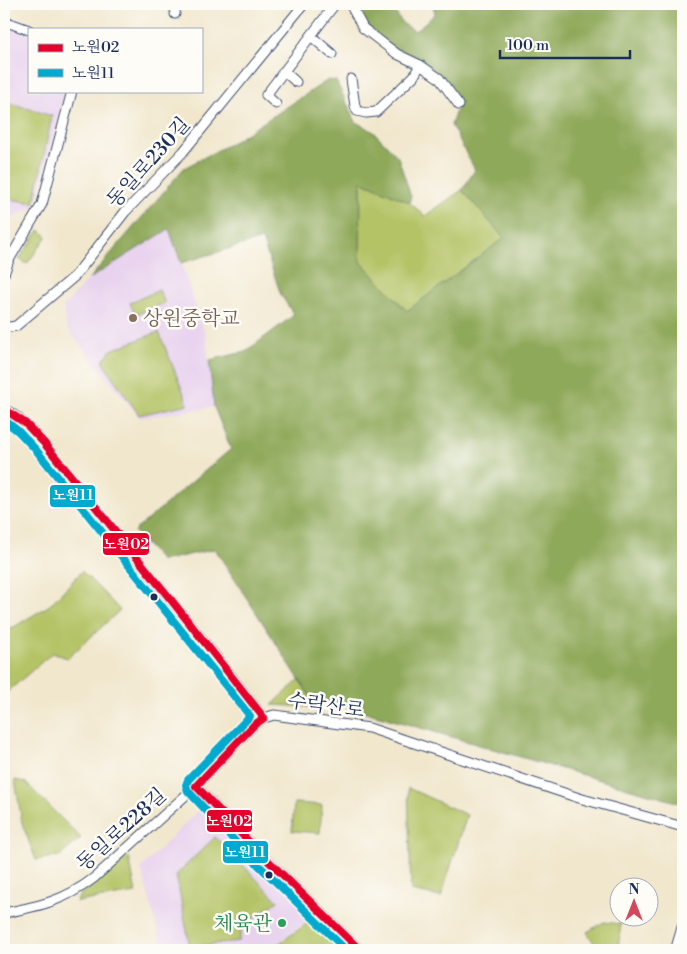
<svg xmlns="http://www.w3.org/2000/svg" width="687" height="954" font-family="'Libre Bodoni','Noto Serif KR',serif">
  <rect width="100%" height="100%" fill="#fdfcf7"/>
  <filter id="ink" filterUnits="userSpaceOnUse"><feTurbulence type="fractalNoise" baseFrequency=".02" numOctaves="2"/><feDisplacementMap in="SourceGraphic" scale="10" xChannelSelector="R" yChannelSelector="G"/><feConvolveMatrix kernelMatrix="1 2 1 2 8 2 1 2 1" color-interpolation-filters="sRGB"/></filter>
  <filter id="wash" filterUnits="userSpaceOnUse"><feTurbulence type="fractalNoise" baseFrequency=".0096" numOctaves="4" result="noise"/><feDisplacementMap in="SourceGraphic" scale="20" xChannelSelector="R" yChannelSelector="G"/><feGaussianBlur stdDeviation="1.12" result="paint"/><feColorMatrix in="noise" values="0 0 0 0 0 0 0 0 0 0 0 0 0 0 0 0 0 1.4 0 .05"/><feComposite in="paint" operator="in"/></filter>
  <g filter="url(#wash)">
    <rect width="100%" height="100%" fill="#f1e7cd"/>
    <!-- built -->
    <g fill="#e8d2ee">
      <polygon points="4,24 29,33 29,91 66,91 35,206 6,221 4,221"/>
      <polygon points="169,228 206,337 214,407 140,418 67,329 63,307 89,279"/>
      <polygon points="200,809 314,916 269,950 163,950 141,868"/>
    </g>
    <!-- green -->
    <g fill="#b4c365" stroke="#687962">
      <polygon points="4,101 52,116 34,203 4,198"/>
      <polygon points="361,181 409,202 425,216 462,190 505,238 407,311 360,262"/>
      <polygon points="39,230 47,236 27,264 19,259"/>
      <polygon points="159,290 165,303 135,315 130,303"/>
      <polygon points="159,332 188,404 139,415 102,362 111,350"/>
      <polygon points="82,571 120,610 68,658 52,653 4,695 4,633 50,605"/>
      <polygon points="299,680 310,696 314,707 272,705"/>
      <polygon points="15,780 25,782 81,838 60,856 36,860 22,823"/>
      <polygon points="408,788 467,815 441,897 411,891"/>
      <polygon points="294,803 322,805 320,833 292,831"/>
      <polygon points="215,837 278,901 242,927 239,941 190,947 176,875"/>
      <polygon points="129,857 136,893 76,902 80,895"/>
      <polygon points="319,915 354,950 270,950"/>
      <polygon points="604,922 621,924 618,950 597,948 587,932"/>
    </g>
    <!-- forest -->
    <polygon fill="#8fa95a" stroke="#556c5c" points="354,4 376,4 392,7 402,23 415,31 435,14 433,4 683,4 683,804 310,696 215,549 161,561 134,531 231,449 214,407 209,360 245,352 294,315 281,295 262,239 181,263 169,229 89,279 184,168 235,141 328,80 336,81 356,122 374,132 398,157 411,197 409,202 361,181 360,261 407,311 504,238 462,190 475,170 451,125 458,105 430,67 390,47 349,10"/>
  </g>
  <g filter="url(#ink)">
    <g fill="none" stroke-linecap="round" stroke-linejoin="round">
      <!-- minor casing -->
      <g stroke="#3b4b6f" stroke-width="11">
        <g id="minor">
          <polyline points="350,4 363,28 397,54 420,65 439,78 459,105"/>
          <polyline points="175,14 176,4"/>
          <polyline points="4,21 29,30"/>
          <polyline points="311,36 332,54"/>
          <polyline points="284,71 296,82"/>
          <polyline points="351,79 355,106 357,111 366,113 376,112 414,76 420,65"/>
          <polyline points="276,104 266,95 335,4"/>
          <polyline points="4,274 9,260 42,204 72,91"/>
          <polyline points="4,328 16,326 75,276 125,212 183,152 304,4"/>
          <path d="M4 409C33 423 56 461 77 486 141 562 203 639 264 718"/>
          <polyline points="196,786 253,846 360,950"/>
          <path d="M4 913C40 906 64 901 94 878L196 786 254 725 264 718 274 715 369 728 579 798 683 827"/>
          <polyline points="676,948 683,924"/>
        </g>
      </g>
      <!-- minor -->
      <use href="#minor" stroke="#fff" stroke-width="9"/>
      <!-- bus-1 casing -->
      <g stroke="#fdfcf7" stroke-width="11">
        <polyline id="bus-1" points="4,409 25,423 44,443 172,601 264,718 254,725 196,786 253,846 360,950"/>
      </g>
      <!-- bus-2 casing -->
      <g stroke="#fdfcf7" stroke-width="11">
        <polyline id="bus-2" points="4,420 18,431 36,450 250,716 188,780 186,785 188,791 246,853 346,950"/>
      </g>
      <!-- bus-1 -->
      <use href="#bus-1" stroke="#e4002b" stroke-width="8"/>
      <!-- bus-2 -->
      <use href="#bus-2" stroke="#00a9ce" stroke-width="8"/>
    </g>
  </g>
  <!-- markers -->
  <circle fill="#8d6e63" stroke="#fdfcf7" stroke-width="2" cx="133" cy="318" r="5"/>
  <g fill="#1b2f5e" stroke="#fdfcf7" stroke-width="2">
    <circle cx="154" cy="597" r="4.5"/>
    <circle cx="269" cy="875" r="4.5"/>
  </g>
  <circle fill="#2e9e5b" stroke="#fdfcf7" stroke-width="2" cx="282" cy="923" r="5"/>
  <g text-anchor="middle" stroke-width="5" stroke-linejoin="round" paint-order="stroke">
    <!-- street labels -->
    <g font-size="20" fill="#1b2f5e" stroke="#fdfcf7">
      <text transform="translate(148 162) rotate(-48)" y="7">동일로230길</text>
      <text transform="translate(326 705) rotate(8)" y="7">수락산로</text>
      <text transform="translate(121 829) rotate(-42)" y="7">동일로228길</text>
    </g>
    <!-- education labels -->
    <g font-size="20" fill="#785e54" stroke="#fdfcf7" text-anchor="start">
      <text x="143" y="325">상원중학교</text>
    </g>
    <!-- leisure labels -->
    <g font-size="20" fill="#27864d" stroke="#fdfcf7" text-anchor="end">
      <text x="272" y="930">체육관</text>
    </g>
  </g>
  <g stroke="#fdfcf7" stroke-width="2">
    <rect x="49" y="484" width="47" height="24" rx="5" fill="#00a9ce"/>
    <rect x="102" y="532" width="48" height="24" rx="5" fill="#e4002b"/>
    <rect x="206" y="809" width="47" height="24" rx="5" fill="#e4002b"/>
    <rect x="222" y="840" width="47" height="24" rx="5" fill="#00a9ce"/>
  </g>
  <g font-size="14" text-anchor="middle" font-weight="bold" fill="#fff">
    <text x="73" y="500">노원11</text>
    <text x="126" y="549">노원02</text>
    <text x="229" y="826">노원02</text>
    <text x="245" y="857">노원11</text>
  </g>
  <!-- margin -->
  <rect width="687" height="954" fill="none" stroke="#fdfcf7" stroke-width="20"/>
  <!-- legend -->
  <rect x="28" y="28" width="175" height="65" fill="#fdfcf7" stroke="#a3aaba"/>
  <rect x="38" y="44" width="25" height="8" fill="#e4002b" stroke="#a3aaba"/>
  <text x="72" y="52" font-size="15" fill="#1b2f5e">노원02</text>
  <rect x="38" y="69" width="25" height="8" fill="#00a9ce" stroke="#a3aaba"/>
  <text x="72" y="78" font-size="15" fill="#1b2f5e">노원11</text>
  <!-- north arrow -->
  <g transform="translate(634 902)"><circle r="24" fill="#fdfcf7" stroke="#a3aaba"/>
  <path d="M0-4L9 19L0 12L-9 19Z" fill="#d1495b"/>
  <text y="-8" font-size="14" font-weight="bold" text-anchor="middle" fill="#1b2f5e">N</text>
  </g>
  <!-- scale -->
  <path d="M500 50v8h130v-8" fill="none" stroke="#1b2f5e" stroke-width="2.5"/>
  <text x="507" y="50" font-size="15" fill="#1b2f5e" stroke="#fdfcf7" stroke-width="4" paint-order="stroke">100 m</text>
</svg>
